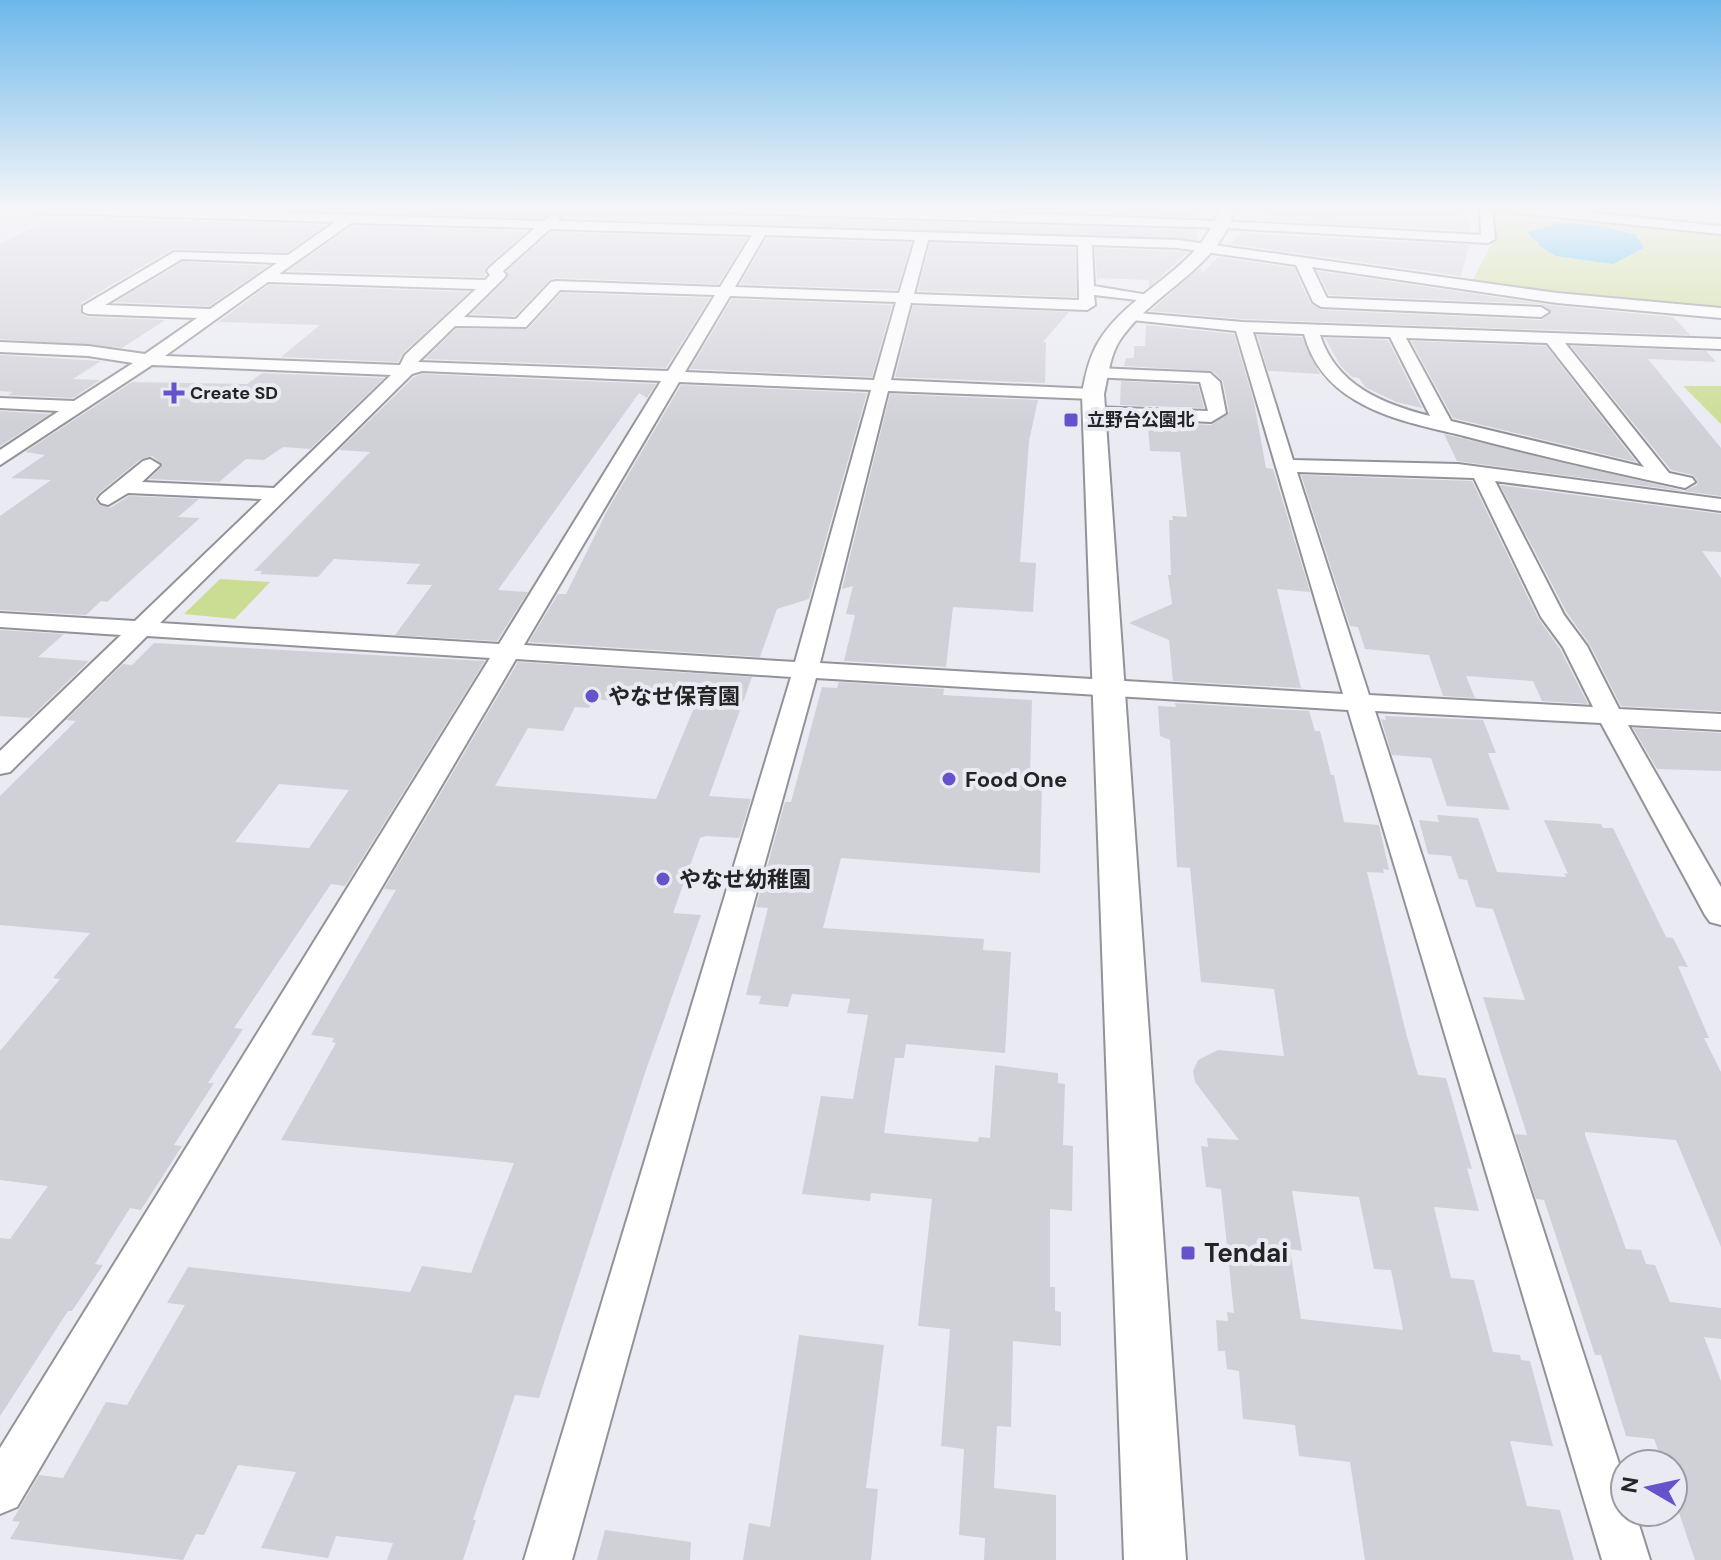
<svg xmlns="http://www.w3.org/2000/svg" width="1721" height="1560" font-family="'DM Sans','Noto Sans JP',sans-serif">
  <rect width="100%" height="100%" fill="#eaebf2"/>
  <!-- green -->
  <g fill="#cbdd93">
    <polygon points="1493,209 1721,231 1721,310 1621,304 1472,282 1494,239"/>
    <polygon points="1683,386 1721,386 1721,424"/>
    <polygon points="220,579 270,582 235,619 184,614"/>
  </g>
  <!-- water -->
  <polygon fill="#53beee" points="1550,222 1592,225 1635,234 1644,248 1613,264 1556,256 1539,246 1539,242 1533,239 1528,232 1555,225"/>
  <g fill="none" stroke-linecap="round" stroke-linejoin="round">
    <!-- stream -->
    <polygon fill="#53beee" fill-rule="evenodd" points="1646,488 1721,499 1721,503 1649,492 1645,490"/>
  </g>
  <!-- building -->
  <g fill="#d0d0d7" fill-rule="evenodd">
    <polygon points="260,209 682,209 723,210 731,216 1197,230 1198,240 563,218 556,212 542,218"/>
    <polygon points="958,209 1195,209 1196,217 1103,213"/>
    <polygon points="1265,209 1428,209 1429,212 1466,214 1470,231 1267,220"/>
    <polygon points="57,217 326,225 287,252 172,249 81,303 81,314 88,317 165,320 122,348 0,339 0,243"/>
    <polygon points="352,226 527,231 487,266 484,277 288,271"/>
    <polygon points="551,232 747,238 718,284 555,278 549,280 515,316 471,314 506,280 507,271"/>
    <polygon points="1241,232 1269,235 1469,245 1461,276 1230,244"/>
    <polygon points="767,238 911,243 897,290 740,284"/>
    <polygon points="930,243 1075,248 1076,297 918,291"/>
    <polygon points="1095,248 1178,251 1188,252 1149,287 1149,280 1099,278 1097,280"/>
    <polygon points="1218,257 1294,268 1310,303 1321,310 1541,320 1552,313 1541,304 1329,295 1317,271 1557,306 1673,317 1690,335 1243,319 1150,311 1201,267 1202,274"/>
    <polygon points="183,262 268,266 209,306 115,302"/>
    <polygon points="269,285 469,292 403,353 398,362 281,357 320,325 218,322"/>
    <polygon points="561,293 710,298 666,368 425,359 456,329 528,329"/>
    <polygon points="732,299 892,305 872,377 690,369"/>
    <polygon points="913,306 1069,312 1043,342 1046,342 1045,383 895,377"/>
    <polygon points="1146,325 1234,334 1254,402 1266,468 1273,469 1310,592 1277,589 1301,688 1173,681 1169,640 1129,623 1172,604 1168,575 1171,575 1169,520 1173,520 1172,516 1187,517 1180,452 1150,451 1148,427 1121,425 1121,421 1211,425 1229,412 1223,381 1212,371 1124,366 1126,358 1134,358 1134,346 1145,346"/>
    <polygon points="1257,335 1302,337 1320,374 1268,371"/>
    <polygon points="1325,338 1388,340 1422,408 1396,402 1365,387 1359,378 1352,377 1340,365"/>
    <polygon points="1411,341 1546,346 1636,462 1453,418"/>
    <polygon points="1571,346 1706,351 1716,362 1648,359 1721,448 1721,496 1457,461 1444,434 1684,491 1697,485 1697,480 1693,475 1671,470"/>
    <polygon points="0,355 101,361 73,379 100,380 73,398 8,395 13,392 0,391"/>
    <polygon points="262,373 384,378 310,449 283,447 264,460 246,459 219,482 149,479 163,465 152,456 141,459 99,493 95,499 99,505 110,508 129,496 199,499 178,517 200,518 107,602 101,601 86,615 0,610 0,516 51,480 11,478 45,455 25,452 132,382 247,384"/>
    <polygon points="422,374 656,384 647,398 639,393 498,590 528,592 497,641 395,635 432,585 406,584 420,564 334,559 318,577 260,574 262,571 254,571 370,452 339,450 414,377"/>
    <polygon points="1121,381 1198,385 1204,408 1120,405"/>
    <polygon points="681,385 867,393 809,599 777,609 760,657 529,642 558,594 566,594 608,509"/>
    <polygon points="890,394 1038,400 1029,441 1020,562 1036,563 1033,612 953,607 946,667 844,661 855,615 846,614 853,586 842,589"/>
    <polygon points="0,411 50,414 0,446"/>
    <polygon points="1301,475 1472,481 1538,618 1560,649 1588,704 1542,701 1533,681 1466,676 1475,698 1443,696 1429,655 1365,649 1358,627 1350,626"/>
    <polygon points="1500,485 1721,514 1721,552 1702,551 1721,578 1721,711 1621,706 1590,645 1567,613"/>
    <polygon points="0,630 64,634 38,657 89,661 30,718 0,716"/>
    <path d="M154 643 485 661 345 886 331 884 234 1028 243 1029 208 1083H214L174 1145 182 1146 141 1210 130 1208 95 1264 103 1265 72 1311H68L0 1416V1238L10 1239 48 1186 0 1180V1051L60 979 53 978 90 933 0 925V796L76 721 66 720 123 664 132 665ZM279 784 349 790 309 848 235 842Z"/>
    <path d="M518 662 752 677 709 796 751 799 739 838 706 836 700 838 673 913 701 915 646 1070 539 1398 515 1395 473 1520H476L463 1560H387L393 1543 336 1536 328 1558 261 1548 296 1472 238 1465 204 1535 196 1534 183 1560 10 1539 20 1522 12 1521 39 1475 63 1478 106 1402 127 1405 185 1305 167 1303 188 1267 410 1292 422 1266 471 1273 514 1163 281 1140 336 1043 332 1042 334 1038 311 1035 396 890 384 889ZM594 699 694 708 656 799 495 786 528 728 563 731 575 707 589 708Z"/>
    <polygon points="839,682 944,689 943,695 1032,700 1030,775 1042,784 1040,873 841,858 823,928 984,939 983,950 1011,952 1005,1053 906,1044 904,1058 895,1058 884,1133 978,1142 979,1137 990,1138 995,1065 1058,1073 1058,1083 1065,1084 1063,1145 1073,1146 1072,1211 1050,1209 1050,1287 1055,1287 1055,1311 1061,1312 1061,1346 1013,1341 1011,1427 997,1426 994,1488 1056,1495 1056,1560 984,1560 985,1538 959,1535 964,1449 941,1446 950,1329 918,1326 932,1199 871,1193 870,1201 802,1194 821,1096 853,1099 868,1015 847,1013 850,999 792,994 788,1007 759,1004 761,996 746,995 768,908 756,907 785,802 791,802 822,687 837,688"/>
    <path d="M1175 703 1309 711 1315 731H1320L1331 775H1334L1344 822 1379 825 1389 870 1383 869 1384 873 1367 872 1406 1033 1418 1075 1446 1078 1472 1169 1467 1168 1479 1211 1434 1207 1451 1278 1474 1280 1493 1352 1520 1355 1521 1360 1530 1361 1553 1446 1510 1441 1527 1506 1560 1510 1574 1560H1365L1350 1462 1299 1456 1295 1425 1243 1419 1239 1371 1227 1369 1225 1351H1218L1216 1320 1228 1321 1227 1312 1234 1313 1221 1189 1206 1187 1201 1146 1208 1147 1207 1138 1239 1140 1195 1082 1193 1071 1198 1060 1218 1050 1284 1056 1274 989 1201 982 1190 868 1177 867 1170 740 1160 736 1158 706 1176 707ZM1292 1191 1359 1197 1374 1269 1391 1270 1403 1330 1301 1319 1290 1249 1302 1251Z"/>
    <polygon points="1385,716 1483,720 1496,753 1488,753 1510,810 1447,806 1431,758 1392,755 1381,719 1386,720"/>
    <polygon points="1633,728 1721,733 1721,771 1657,769"/>
    <polygon points="1437,815 1478,818 1497,872 1566,877 1564,873 1568,874 1544,820 1601,824 1603,828 1613,828 1666,937 1673,938 1688,967 1678,966 1709,1038 1704,1038 1721,1072 1721,1247 1676,1140 1585,1132 1585,1135 1626,1249 1641,1250 1646,1264 1655,1265 1670,1302 1721,1308 1721,1339 1704,1337 1721,1381 1721,1560 1695,1560 1673,1495 1673,1464 1663,1464 1654,1439 1626,1436 1601,1355 1595,1355 1544,1200 1536,1199 1515,1134 1527,1135 1483,997 1525,1000 1493,909 1476,907 1467,880 1459,879 1451,856 1428,854 1419,820 1439,822"/>
    <polygon points="799,1335 884,1345 866,1488 878,1489 871,1560 743,1560 749,1523 770,1527"/>
    <polygon points="605,1530 691,1542 690,1560 597,1560"/>
  </g>
  <g fill="none" stroke-linecap="round" stroke-linejoin="round">
    <!-- minor casing -->
    <g stroke="#929299" stroke-width="4">
      <g id="minor">
        <path d="M31 209H164L543 221 554 214 560 218 558 221 1178 240 1557 293 1721 308V318L1557 303 1312 267 1327 298 1541 307 1549 312 1541 317 1321 307 1313 302 1296 265 1178 248 1092 245 1094 286 1154 296V302L1094 295 1095 305 1087 310 911 303 891 380 1093 389 1102 394 1093 399 888 391 820 663 1343 694 1236 331 1132 320 1126 318V312L1243 322 1721 339V349L1565 343 1669 473 1692 478 1695 482 1685 488C1611 472 1537 455 1464 436 1428 427 1388 420 1355 400 1328 384 1312 363 1304 334L1253 332 1293 460 1458 464 1721 499V511L1495 481 1564 615 1587 646 1619 709 1721 714V730L1628 725 1721 887V925L1710 922 1705 915 1601 723 1375 711 1625 1482V1512H1635L1650 1560H1602L1348 710 816 678 572 1560H524L791 677 516 659 17 1507 0 1514V1448L490 658 147 636 10 772 0 774V751L121 635 0 627V613L135 621 262 499 128 493 108 505 101 503 98 499 101 495 143 461 150 459 160 465 142 482 274 488 391 375 152 365 0 465V450L59 411 0 408V398L74 401 133 363 88 356 0 352V342L88 346 145 354 197 318 88 314 83 312V306L174 252 288 255 335 222 37 213ZM351 223 535 228 489 268 487 271 490 275 485 280 279 274ZM550 229 752 235 720 287 556 281 551 282 516 319 464 317 504 278 506 275 503 271ZM765 235 915 240 899 293 735 287ZM928 240 1078 245 1079 300 914 294ZM182 259 277 263 210 309 105 305ZM268 282 476 289 405 355 400 365 165 356ZM560 290 715 295 668 371 418 362 455 326 526 327ZM730 296 896 302 874 380 685 372ZM1320 335 1390 337 1430 416C1382 404 1336 385 1320 335ZM1406 338 1547 343 1644 467 1451 421ZM422 371 661 381 499 644 160 623 412 374ZM679 382 871 390 795 662 524 645ZM1297 472 1474 478 1541 617 1563 647 1593 707 1369 695Z"/>
        <path d="M725 209C977 209 1229 220 1481 235L1480 209H1492L1495 239 1488 243 1226 228 731 213Z"/>
        <polygon points="1512,209 1556,209 1721,226 1721,234 1518,213"/>
        <polygon points="1097,368 1210,373 1220,382 1226,413 1211,422 1087,416 1084,412 1087,408 1093,407 1208,411 1200,382 1091,377 1088,373 1091,369"/>
      </g>
    </g>
    <!-- tertiary casing -->
    <g stroke="#929299" stroke-width="4">
      <path id="tertiary" d="M1219 209H1235C1219 269 1153 291 1120 340 1110 355 1108 376 1104 394L1186 1560H1124L1082 394C1085 376 1089 357 1099 341 1130 290 1201 269 1219 209Z"/>
    </g>
    <!-- minor -->
    <use href="#minor" fill="#fff" fill-rule="evenodd"/>
    <!-- tertiary -->
    <use href="#tertiary" fill="#fff" fill-rule="evenodd"/>
  </g>
  <!-- sky -->
  <linearGradient id="sky" x2="0" y2="1"><stop stop-color="#6cb8ea"/><stop offset="0.49" stop-color="#f6f6f9"/><stop offset="1" stop-color="#f6f6f9" stop-opacity="0"/></linearGradient>
  <rect width="1721" height="427" fill="url(#sky)"/>
  <!-- markers -->
  <g fill="#6652cb" stroke="#eaebf2" stroke-width="3">
    <path d="M170 381h8v8h8v8h-8v8h-8v-8h-8v-8h8z"/>
    <rect x="1063" y="412" width="16" height="16" rx="4"/>
    <circle cx="592" cy="696" r="8"/>
    <circle cx="949" cy="779" r="8"/>
    <circle cx="663" cy="879" r="8"/>
    <rect x="1180" y="1245" width="16" height="16" rx="4"/>
  </g>
  <g text-anchor="middle" stroke-width="8" stroke-linejoin="round" paint-order="stroke">
    <!-- far-poi labels -->
    <g font-size="18" font-weight="bold" fill="#242427" stroke="#eaebf2" text-anchor="start">
      <text x="190" y="399">Create SD</text>
      <text x="1087" y="426">立野台公園北</text>
    </g>
    <!-- poi labels -->
    <g font-size="22" font-weight="bold" fill="#242427" stroke="#eaebf2" text-anchor="start">
      <text x="608" y="704">やなせ保育園</text>
      <text x="965" y="787">Food One</text>
      <text x="679" y="887">やなせ幼稚園</text>
    </g>
    <!-- near-poi labels -->
    <g font-size="26" font-weight="bold" fill="#242427" stroke="#eaebf2" text-anchor="start">
      <text x="1204" y="1262">Tendai</text>
    </g>
  </g>
  <!-- north arrow -->
  <g transform="translate(1649 1488) rotate(279)"><circle r="38" fill="#eaebf2" stroke="#9b9ba1" stroke-width="2"/>
  <path d="M0-6L14 30L0 20L-14 30Z" fill="#6652cb"/>
  <text y="-12" font-size="22" font-weight="bold" text-anchor="middle" fill="#242427">N</text>
  </g>
</svg>
